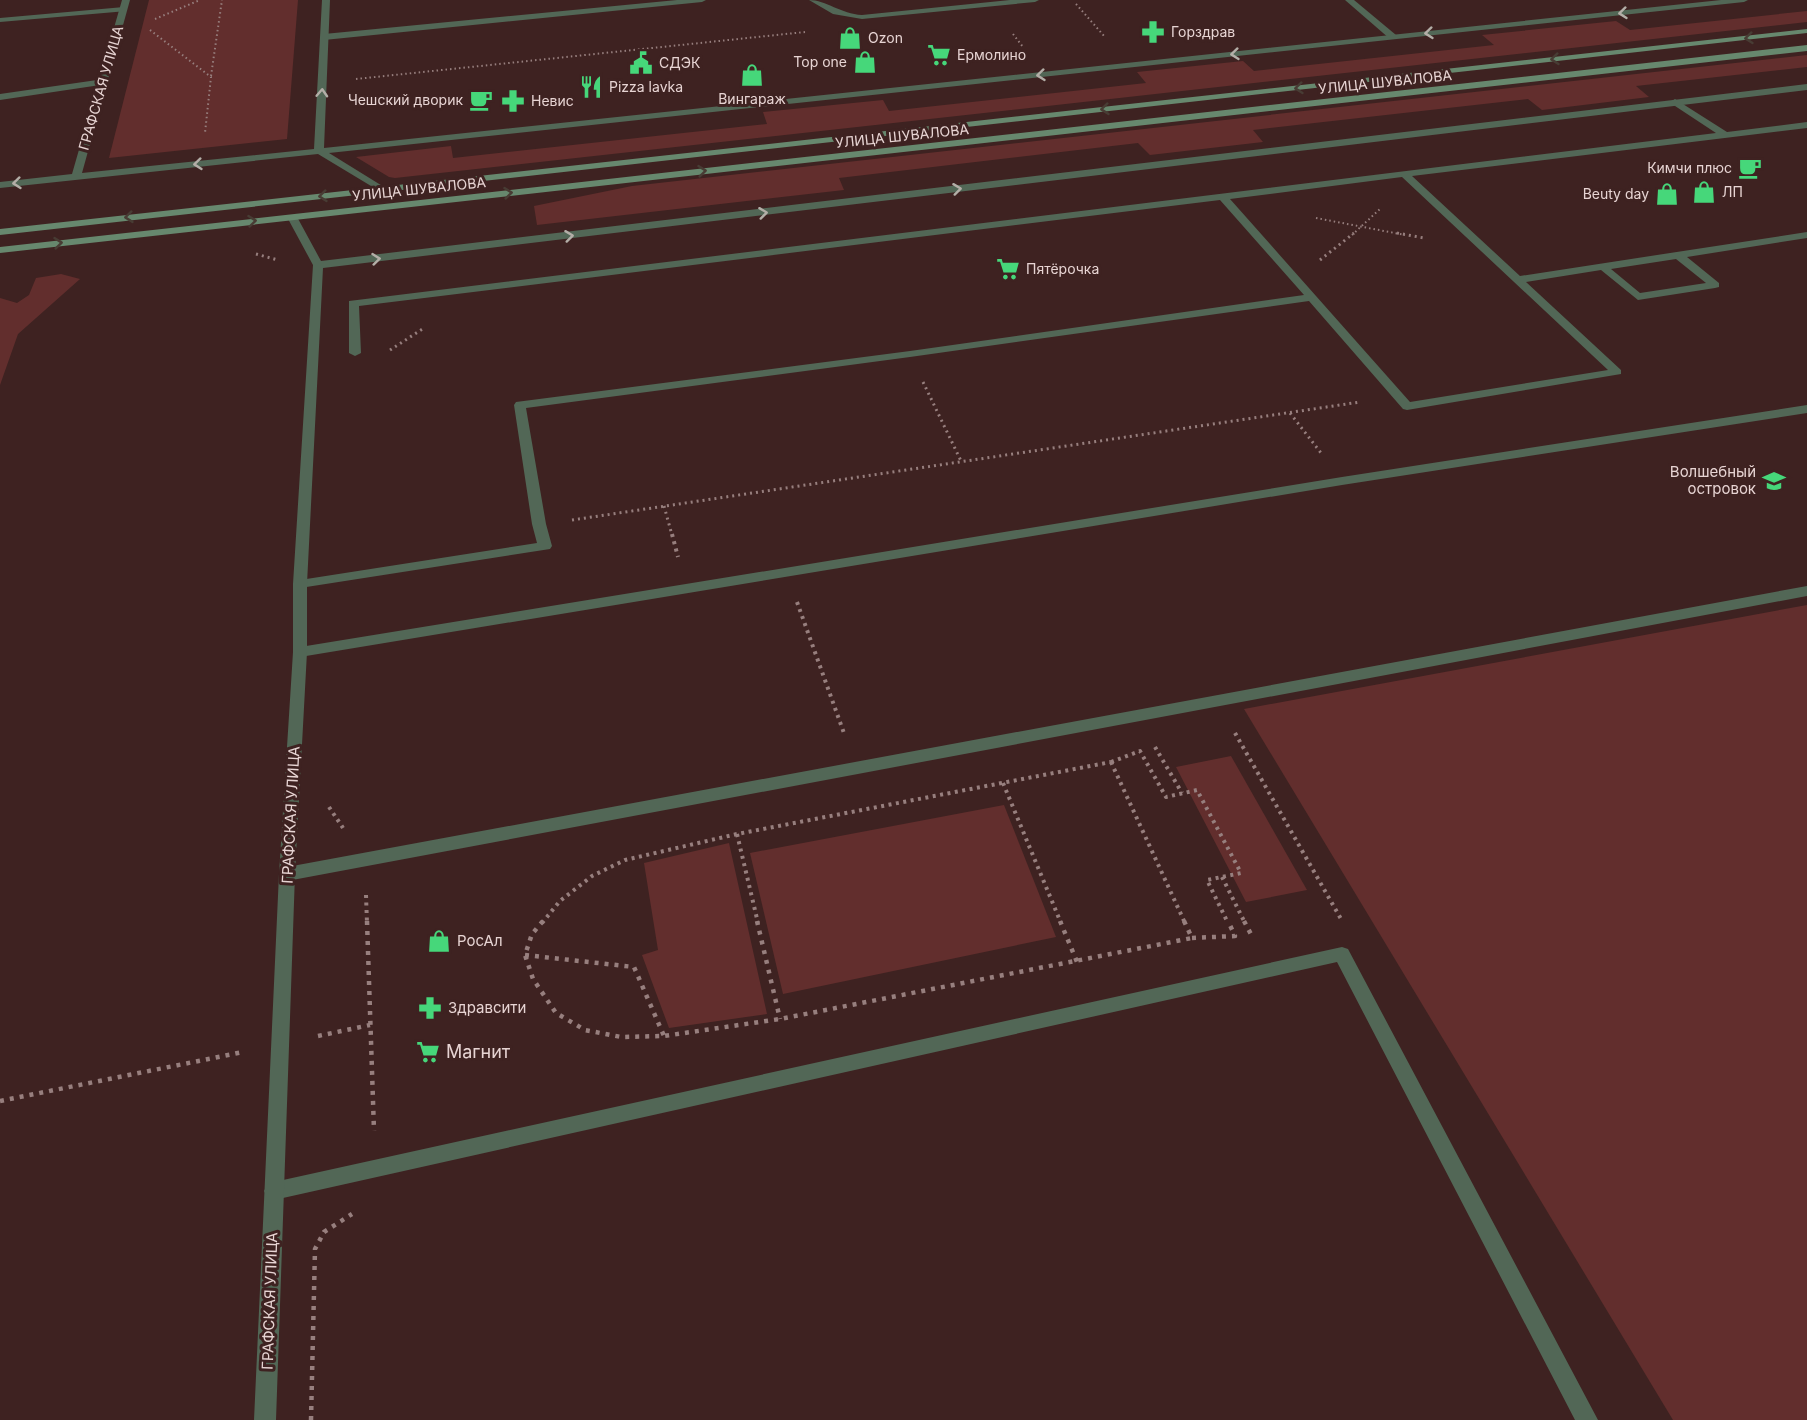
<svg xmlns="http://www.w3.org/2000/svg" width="1807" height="1420" font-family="Inter,sans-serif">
  <rect width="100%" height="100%" fill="#3e2221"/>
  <!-- green -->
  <g fill="#622e2d">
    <polygon points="149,0 298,0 287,139 109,158"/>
    <polygon points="1807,11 1807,22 395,178 389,177 356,157 451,146 453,158 767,124 763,112 883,100 889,111 1146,83 1137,72 1243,61 1254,71 1494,45 1482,35 1616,21 1630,30"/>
    <polygon points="1807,55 1807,67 1636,86 1649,97 1542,110 1528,99 1253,130 1263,142 1150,155 1138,143 839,178 844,190 537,225 534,206 632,186"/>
    <polygon points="61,274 80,279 18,334 0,385 0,298 17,303 29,295 36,278"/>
    <polygon points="1807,605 1807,1420 1673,1420 1244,709"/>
    <polygon points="1231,756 1307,890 1246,902 1176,767"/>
    <polygon points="1004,805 1056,937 783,994 750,853"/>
    <polygon points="729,843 767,1014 669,1028 642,955 658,950 644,863"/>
  </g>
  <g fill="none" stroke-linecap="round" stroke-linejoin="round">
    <!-- path-far3 -->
    <g stroke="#977f7e" stroke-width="2" stroke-dasharray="1.5 3" stroke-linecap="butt">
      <polyline points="1076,4 1105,37"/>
      <polyline points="155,19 200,0"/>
      <polyline points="150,30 211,77 205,133"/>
      <polyline points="1013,34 1023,47"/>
      <polyline points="211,76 222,0"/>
      <polyline points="356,79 805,32"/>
      <polyline points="1316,218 1405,235"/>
      <polyline points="1352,235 1380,209"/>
    </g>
    <!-- path-far2 -->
    <g stroke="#977f7e" stroke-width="3" stroke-dasharray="2 4" stroke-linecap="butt">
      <polyline points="1397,233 1424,238"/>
      <polyline points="256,254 278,260"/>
      <polyline points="1320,260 1354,233"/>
      <polyline points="390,350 424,328"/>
      <polyline points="923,382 962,463"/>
      <polyline points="1290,413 1321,453"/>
      <polyline points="664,506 672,535"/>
      <polyline points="572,520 1360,402"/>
    </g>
    <!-- path-far1 -->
    <g stroke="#977f7e" stroke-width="4" stroke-dasharray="3 4.5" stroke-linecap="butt">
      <polyline points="672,534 678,557"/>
      <polyline points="797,602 845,736"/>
      <polyline points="1235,733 1341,919"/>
      <polyline points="1155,747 1182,793"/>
      <polyline points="1111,762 1185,923"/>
      <polyline points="1111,762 1140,751 1166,797 1197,790 1241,873 1207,880 1228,923"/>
      <polyline points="1003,783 1061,923"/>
      <polyline points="329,807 343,828"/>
      <polyline points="737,834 758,923"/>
      <polyline points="1222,877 1245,923"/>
      <polyline points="366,895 367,923"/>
      <polyline points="542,923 560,901 592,876 625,860 737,834 1111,762"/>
    </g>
    <!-- path -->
    <g stroke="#977f7e" stroke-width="4.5" stroke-dasharray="4 6" stroke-linecap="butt">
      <polyline points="367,921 374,1131"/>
      <polyline points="543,921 532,934 525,955 533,979 556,1013 585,1030 621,1037 664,1036 780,1019 1192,938"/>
      <polyline points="757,921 780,1019"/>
      <polyline points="1060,921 1077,962"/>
      <polyline points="1184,921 1192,938"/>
      <polyline points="1244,921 1253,938"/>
      <polyline points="1192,938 1235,936 1228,921"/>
      <polyline points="525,955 634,967 664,1036"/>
      <polyline points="318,1036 370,1025"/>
      <polyline points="0,1101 243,1052"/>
      <polyline points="311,1420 315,1249 324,1232 352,1214"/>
    </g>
    <!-- lane -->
    <g fill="#526756" fill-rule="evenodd">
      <polygon points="677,0 706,0 702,2 324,40 320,37 324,34"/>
      <path d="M809 0C826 0 841 14 862 15L1010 0H1039L1035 2 862 19 833 14Z"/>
      <polygon points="1345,0 1354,0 1396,35 1396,39 1390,39"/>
      <polygon points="124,7 127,7 127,11 0,22 0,18"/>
      <polygon points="104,79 108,82 107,84 0,100 0,94"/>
      <path d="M1675 99 1727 132 1807 122V128L1412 176 1520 276 1807 232V238L1687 257 1719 283V287L1715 288 1638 300 1601 270 1526 282 1621 370V374L1407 410 1403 409 1309 301 910 357 526 408 546 524 552 546 550 549 300 588 293 584 300 580 537 543 532 524 514 405 516 402 910 351 1304 295 1220 200 359 306 361 353 355 356 349 353V301L1716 133 1672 104 1670 102ZM1402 177 1608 370 1410 402 1230 199ZM1676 259 1706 283 1640 293 1611 269Z"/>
      <polygon points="1807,405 1807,413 1342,485 300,657 293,652 300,647 1342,477"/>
      <polygon points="1807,586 1807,596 287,881 281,879 279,874 281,869 287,867"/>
      <polygon points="1342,947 1348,949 1598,1420 1575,1420 1337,962 274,1200 267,1197 264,1191 267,1185 274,1182"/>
    </g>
    <!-- street -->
    <g fill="#526756" fill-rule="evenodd">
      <polygon points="122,0 130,0 82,173 314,149 322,0 330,0 324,148 1721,0 1748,0 1744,2 329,153 384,187 386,189 381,192 318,154 0,188 0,182 72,174"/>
      <polygon points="1807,84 1807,90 323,268 307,584 307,652 295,874 276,1420 254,1420 279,874 293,652 293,584 313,265 287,217 288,215 296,215 321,261"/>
    </g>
    <!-- secondary -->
    <g fill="#67886e" fill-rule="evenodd">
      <polygon points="1807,29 1807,33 0,235 0,229"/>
      <polygon points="1807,45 1807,51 0,253 0,247"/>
    </g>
  </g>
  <!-- one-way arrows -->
  <defs><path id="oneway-chevron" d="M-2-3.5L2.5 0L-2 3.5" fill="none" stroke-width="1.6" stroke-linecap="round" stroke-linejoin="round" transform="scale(1.5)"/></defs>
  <g stroke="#b3aea7">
    <use href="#oneway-chevron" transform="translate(1623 13) rotate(174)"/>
    <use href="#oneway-chevron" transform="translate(1429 33) rotate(174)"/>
    <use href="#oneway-chevron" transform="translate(1235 54) rotate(174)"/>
    <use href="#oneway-chevron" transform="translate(1041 75) rotate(174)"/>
    <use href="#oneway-chevron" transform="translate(322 93) rotate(-87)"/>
    <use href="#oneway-chevron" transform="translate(198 164) rotate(174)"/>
    <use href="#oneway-chevron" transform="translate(17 183) rotate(174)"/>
    <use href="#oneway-chevron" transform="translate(957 189) rotate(-7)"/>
    <use href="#oneway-chevron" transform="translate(763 213) rotate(-7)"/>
    <use href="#oneway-chevron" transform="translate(569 236) rotate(-7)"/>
    <use href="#oneway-chevron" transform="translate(376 259) rotate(-6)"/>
  </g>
  <g stroke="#483c34">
    <use href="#oneway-chevron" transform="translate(1749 38) rotate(174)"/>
    <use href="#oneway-chevron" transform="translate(1555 59) rotate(174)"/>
    <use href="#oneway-chevron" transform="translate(1299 88) rotate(174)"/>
    <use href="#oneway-chevron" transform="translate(1105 109) rotate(174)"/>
    <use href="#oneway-chevron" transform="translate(702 171) rotate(-6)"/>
    <use href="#oneway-chevron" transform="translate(508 193) rotate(-6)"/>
    <use href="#oneway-chevron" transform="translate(323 196) rotate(174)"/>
    <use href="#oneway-chevron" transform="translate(129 217) rotate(174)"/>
    <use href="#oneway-chevron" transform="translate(252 221) rotate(-6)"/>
    <use href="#oneway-chevron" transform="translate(58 243) rotate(-6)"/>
  </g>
  <!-- icons -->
  <defs>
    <g id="pharmacy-bare" transform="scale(1.8)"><path d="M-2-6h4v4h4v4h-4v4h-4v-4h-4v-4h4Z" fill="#46d77a" stroke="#3e2221" stroke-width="2.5" paint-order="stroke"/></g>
    <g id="shop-bare" transform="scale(1.8)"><path d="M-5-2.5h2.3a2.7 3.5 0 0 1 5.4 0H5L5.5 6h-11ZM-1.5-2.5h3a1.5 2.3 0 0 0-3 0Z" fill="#46d77a" stroke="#3e2221" stroke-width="2.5" paint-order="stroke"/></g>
    <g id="supermarket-bare" transform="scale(1.8)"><path d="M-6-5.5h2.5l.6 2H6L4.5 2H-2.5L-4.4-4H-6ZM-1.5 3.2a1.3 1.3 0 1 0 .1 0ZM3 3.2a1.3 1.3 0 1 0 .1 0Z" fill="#46d77a" stroke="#3e2221" stroke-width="2.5" paint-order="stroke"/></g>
    <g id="civic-bare" transform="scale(1.8)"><path d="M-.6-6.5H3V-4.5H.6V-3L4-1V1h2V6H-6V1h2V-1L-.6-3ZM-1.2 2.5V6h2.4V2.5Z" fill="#46d77a" stroke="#3e2221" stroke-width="2.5" paint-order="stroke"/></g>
    <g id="restaurant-bare" transform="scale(1.8)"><path d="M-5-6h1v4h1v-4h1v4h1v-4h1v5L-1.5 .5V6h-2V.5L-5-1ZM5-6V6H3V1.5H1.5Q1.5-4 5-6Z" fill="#46d77a" stroke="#3e2221" stroke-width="2.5" paint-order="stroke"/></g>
    <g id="cafe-bare" transform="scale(1.8)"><path d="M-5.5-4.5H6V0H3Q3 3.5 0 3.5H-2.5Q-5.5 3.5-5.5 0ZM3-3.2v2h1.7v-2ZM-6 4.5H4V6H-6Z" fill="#46d77a" stroke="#3e2221" stroke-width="2.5" paint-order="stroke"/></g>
    <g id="school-bare" transform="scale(1.8)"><path d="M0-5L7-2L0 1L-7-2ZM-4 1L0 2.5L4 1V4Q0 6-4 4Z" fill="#46d77a" stroke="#3e2221" stroke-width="2.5" paint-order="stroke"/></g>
  </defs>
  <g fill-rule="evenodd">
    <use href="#pharmacy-bare" x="1153" y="32"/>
    <use href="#shop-bare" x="850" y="38"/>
    <use href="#supermarket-bare" x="939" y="55"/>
    <use href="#shop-bare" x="865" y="62"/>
    <use href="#civic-bare" x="641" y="63"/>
    <use href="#shop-bare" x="752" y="75"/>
    <use href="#restaurant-bare" x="591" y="87"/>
    <use href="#cafe-bare" x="481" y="100"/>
    <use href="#pharmacy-bare" x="513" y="101"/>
    <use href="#cafe-bare" x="1750" y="168"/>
    <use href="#shop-bare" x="1704" y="192"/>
    <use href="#shop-bare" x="1667" y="194"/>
    <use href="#supermarket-bare" x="1008" y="269"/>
    <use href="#school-bare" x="1774" y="481"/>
    <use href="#shop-bare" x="439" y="941"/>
    <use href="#pharmacy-bare" x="430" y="1008"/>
    <use href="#supermarket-bare" x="428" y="1052"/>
  </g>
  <g text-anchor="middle" stroke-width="6" stroke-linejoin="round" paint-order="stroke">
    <!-- far-poi labels -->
    <g font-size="14" fill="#e7d4d3" stroke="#3e2221" text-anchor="start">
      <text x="1171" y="37">Горздрав</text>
      <text x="868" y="43">Ozon</text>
      <text x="957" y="60">Ермолино</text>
      <text x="847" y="67" text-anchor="end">Top one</text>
      <text x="659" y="68">СДЭК</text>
      <text x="609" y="92">Pizza lavka</text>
      <text x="752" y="104" text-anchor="middle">Вингараж</text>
      <text x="463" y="105" text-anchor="end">Чешский дворик</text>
      <text x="531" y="106">Невис</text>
      <text x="1732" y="173" text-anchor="end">Кимчи плюс</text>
      <text x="1722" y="197">ЛП</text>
      <text x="1649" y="199" text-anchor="end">Beuty day</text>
      <text x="1026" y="274">Пятёрочка</text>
    </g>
    <!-- far-street labels -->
    <g font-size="14" fill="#e7d4d3" stroke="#3e2221">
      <text transform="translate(1385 82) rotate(-6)" y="5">УЛИЦА ШУВАЛОВА</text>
      <text transform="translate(101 88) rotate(-74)" y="5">ГРАФСКАЯ УЛИЦА</text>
      <text transform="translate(902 136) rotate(-6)" y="5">УЛИЦА ШУВАЛОВА</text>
      <text transform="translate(419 189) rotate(-6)" y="5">УЛИЦА ШУВАЛОВА</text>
    </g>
    <!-- poi labels -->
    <g font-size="15" fill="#e7d4d3" stroke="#3e2221" text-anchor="start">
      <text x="1756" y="477" text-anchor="end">Волшебный<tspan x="1756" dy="17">островок</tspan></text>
      <text x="457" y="946">РосАл</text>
      <text x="448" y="1013">Здравсити</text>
    </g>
    <!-- street labels -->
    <g font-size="15" fill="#e7d4d3" stroke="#3e2221">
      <text transform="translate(291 815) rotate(-87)" y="5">ГРАФСКАЯ УЛИЦА</text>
      <text transform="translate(270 1301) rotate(-88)" y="5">ГРАФСКАЯ УЛИЦА</text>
    </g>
    <!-- near-poi labels -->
    <g font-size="18" fill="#e7d4d3" stroke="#3e2221" text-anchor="start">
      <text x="446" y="1058">Магнит</text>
    </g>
  </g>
</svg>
